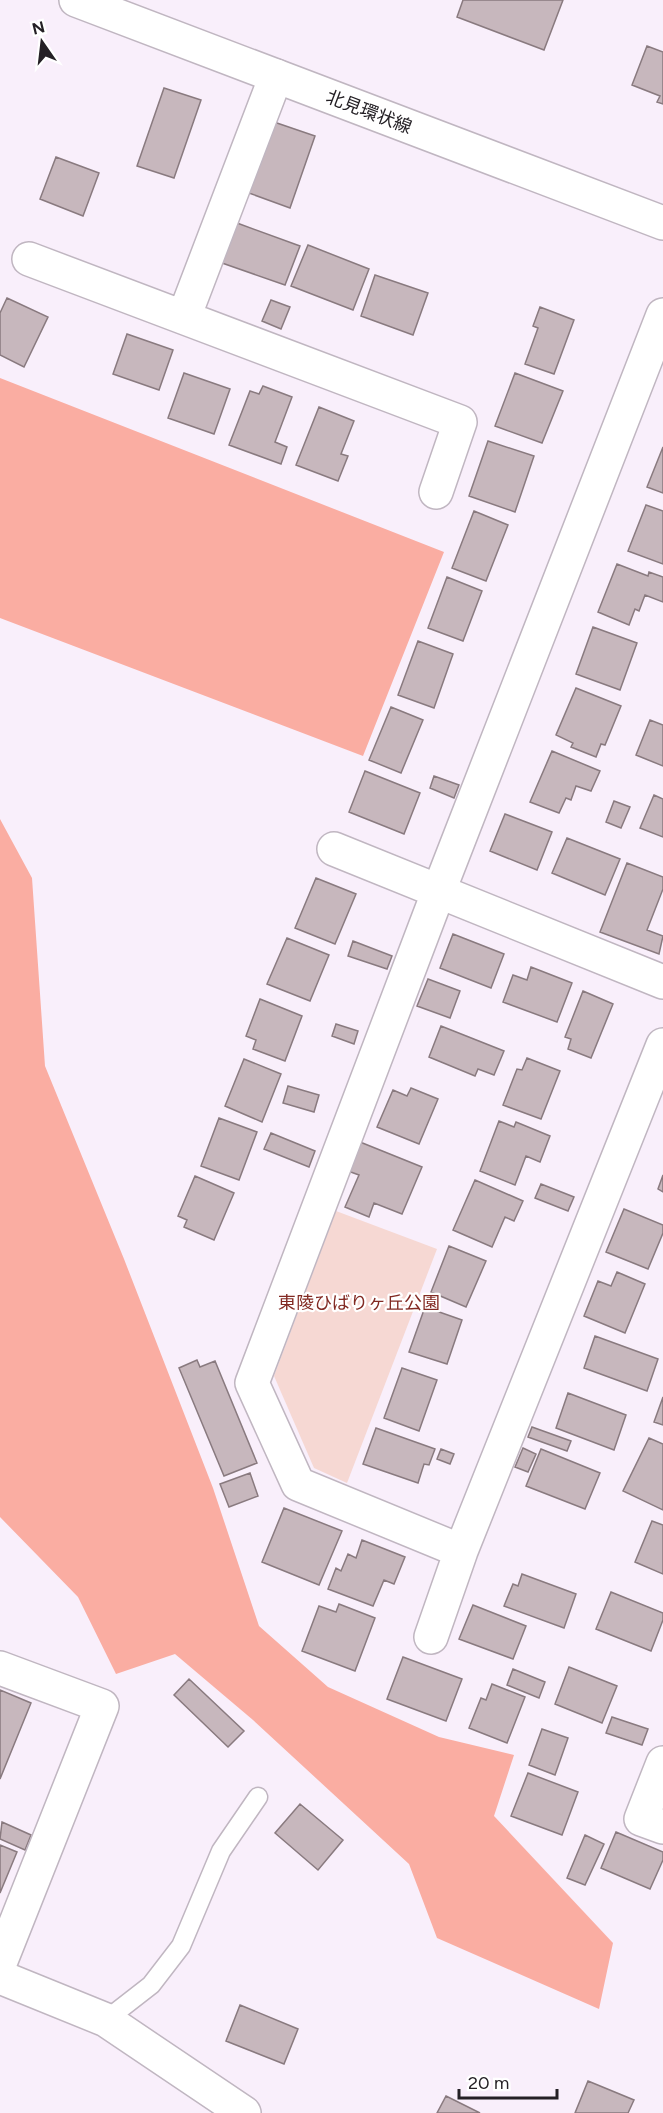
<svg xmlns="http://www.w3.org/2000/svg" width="663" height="2113" viewBox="0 0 663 2113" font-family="Figtree,'Noto Sans JP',sans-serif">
	<rect width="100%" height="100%" fill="#f9effb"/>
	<!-- green -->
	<path fill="#f6d8d3" d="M336,1211L437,1249L347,1483L314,1468L274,1376Z"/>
	<!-- forest -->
	<path fill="#faada2" d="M0,378L444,552L363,756L0,618Z
		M0,819L32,878L45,1066L124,1259L213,1488L259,1626L328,1687L439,1737L514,1755L494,1816L613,1943L599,2009L437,1938L409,1864L253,1720L175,1654L116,1674L78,1597L0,1517Z"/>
	<!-- building -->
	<path fill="#c7b7bd" stroke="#897a7f" stroke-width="1.5" d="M463,0H563L544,50L457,17Z
		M647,46L663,52V104L657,102L660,96L632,85Z
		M164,88L201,100L174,178L137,166Z
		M274,122L315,136L290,208L249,193Z
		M56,157L99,173L83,216L40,199Z
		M237,223L300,246L285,285L222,263Z
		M308,245L369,269L353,310L291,286Z
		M375,275L428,293L413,335L361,316Z
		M7,298L48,317L24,367L0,355V313Z
		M271,300L290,307L281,329L262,321Z
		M540,307L574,320L554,374L525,364L538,328L533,326Z
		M127,334L173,350L159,390L113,374Z
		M184,373L230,389L214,434L168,418Z
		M515,373L563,391L542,443L495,426Z
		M263,386L292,397L275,442L287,447L281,464L229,445L250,391L259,394Z
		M319,407L354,421L341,454L348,456L338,481L296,465Z
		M488,441L534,456L515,512L469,496Z
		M663,447V493L647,487Z
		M646,505L663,511V564L628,551Z
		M474,511L508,525L486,581L452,568Z
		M617,564L648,576L649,572L663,577V602L645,595L639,611L635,609L629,625L598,612Z
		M447,577L482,591L463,641L428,628Z
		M593,627L637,643L620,690L576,674Z
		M418,641L453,654L434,708L398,695Z
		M576,688L621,706L605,745L601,744L596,757L571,747L573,743L556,735Z
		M391,707L423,720L401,773L369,760Z
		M650,720L663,725V766L636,755Z
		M552,751L600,771L591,791L576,786L571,800L566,798L559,813L530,802Z
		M365,771L420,793L404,834L349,812Z
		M434,776L459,785L454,798L430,788Z
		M654,795L663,799V837L640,828Z
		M614,801L630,807L621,828L606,822Z
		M505,814L552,832L537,870L490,851Z
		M567,838L620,859L605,895L552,873Z
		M627,863L663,877V889L647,930L663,936L659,954L600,932Z
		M316,878L356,894L335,944L295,928Z
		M453,934L504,954L491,988L440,968Z
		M287,938L329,955L310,1001L267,984Z
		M353,941L392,956L387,969L348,956Z
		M531,967L572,983L557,1022L503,1002L513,975L527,980Z
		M428,979L460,991L450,1018L417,1006Z
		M583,991L613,1004L591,1058L568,1049L571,1039L565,1037Z
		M260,999L302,1016L285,1061L253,1049L256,1040L246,1036Z
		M336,1024L358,1031L354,1044L332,1036Z
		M441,1026L504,1051L494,1075L478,1069L475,1076L429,1057Z
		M527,1058L560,1071L541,1119L503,1105L517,1069L522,1070Z
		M244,1059L281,1074L262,1122L225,1106Z
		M288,1086L319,1095L314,1112L283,1103Z
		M411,1088L438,1099L419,1144L377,1127L393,1090L407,1096Z
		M219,1118L257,1132L239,1180L201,1166Z
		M499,1121L514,1127L516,1122L550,1136L540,1162L526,1156L515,1185L480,1171Z
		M271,1133L315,1151L309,1167L264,1149Z
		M360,1142L422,1167L402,1214L374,1203L369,1217L345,1207L359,1175L348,1171Z
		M663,1175V1192L658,1189Z
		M195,1176L234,1193L214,1240L184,1227L187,1220L178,1216Z
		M475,1180L523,1201L514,1221L505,1217L492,1247L453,1230Z
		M541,1184L574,1197L568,1211L535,1198Z
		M624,1209L663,1225V1233L648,1269L606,1252Z
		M449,1246L486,1261L466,1307L431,1292Z
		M617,1272L645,1284L625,1333L584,1316L598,1281L611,1286Z
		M425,1307L462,1320L447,1364L409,1352Z
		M595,1336L658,1359L647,1391L584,1368Z
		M197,1360L200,1367L215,1361L257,1463L224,1476L179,1368Z
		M402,1368L437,1380L419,1431L384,1418Z
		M568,1393L626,1415L614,1450L556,1428Z
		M663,1397V1425L654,1422Z
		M532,1427L571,1441L567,1451L528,1437Z
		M376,1428L435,1449L429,1465L424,1464L418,1483L363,1464Z
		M649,1438L663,1444V1510L623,1491Z
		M523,1448L536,1454L528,1472L515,1467Z
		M441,1449L454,1454L450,1464L437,1459Z
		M541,1449L600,1473L585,1509L526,1486Z
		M250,1473L258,1496L229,1507L220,1484Z
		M284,1508L342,1531L319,1585L262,1562Z
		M652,1521L663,1525V1574L635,1562Z
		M362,1540L405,1557L394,1584L384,1580L373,1606L328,1589L336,1568L341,1571L348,1554L356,1558Z
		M522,1574L576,1594L564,1628L504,1606L513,1584L518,1586Z
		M611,1592L663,1613V1620L651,1651L596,1629Z
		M339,1604L375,1618L355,1671L302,1651L319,1606L336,1612Z
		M473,1605L526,1626L513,1659L459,1639Z
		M403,1657L462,1679L446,1721L387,1699Z
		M569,1667L617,1686L602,1723L555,1704Z
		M513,1669L545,1682L539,1698L507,1685Z
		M189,1679L244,1731L228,1747L174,1695Z
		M492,1684L525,1697L507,1743L469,1728L481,1698L486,1700Z
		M0,1690L31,1703L0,1779Z
		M612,1717L648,1729L642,1745L606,1733Z
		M542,1729L568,1738L555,1775L529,1765Z
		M528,1773L578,1792L562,1835L511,1816Z
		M300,1804L343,1840L318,1870L275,1833Z
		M2,1822L31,1835L25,1850L0,1839Z
		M616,1832L663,1852V1860L650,1889L601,1868Z
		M585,1835L604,1844L585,1885L567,1878Z
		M0,1845L17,1852L0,1893Z
		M240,2005L298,2029L284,2064L226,2041Z
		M588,2081L634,2100L628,2113H575Z
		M446,2096L480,2113H437Z"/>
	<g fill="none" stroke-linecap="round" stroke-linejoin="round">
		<defs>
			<path id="service" d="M106,2020L151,1985L181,1946L221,1851L258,1797"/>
			<path id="minor" d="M29,259L460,422L436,492
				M184,317L276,76
				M334,849L663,982
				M461,1551L298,1484L252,1383L438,893L663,315
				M431,1637L461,1551L663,1045
				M0,1668L102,1706L0,1963
				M663,1763L641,1819L663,1827
				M0,1977L106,2020L244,2113"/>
			<path id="secondary" d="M76,0L663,223"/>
		</defs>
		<!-- service casing -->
		<use href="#service" stroke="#c0b6c1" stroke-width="21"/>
		<!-- minor casing -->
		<use href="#minor" stroke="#c0b6c1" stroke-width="36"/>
		<!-- secondary casing -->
		<use href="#secondary" stroke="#c0b6c1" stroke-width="36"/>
		<!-- service -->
		<use href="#service" stroke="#fff" stroke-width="18"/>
		<!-- minor -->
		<use href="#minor" stroke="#fff" stroke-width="33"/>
		<!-- secondary -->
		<use href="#secondary" stroke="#fff" stroke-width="33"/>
	</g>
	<g text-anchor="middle" stroke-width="4.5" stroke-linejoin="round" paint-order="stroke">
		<!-- street labels -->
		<g font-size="18" fill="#242025" stroke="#fff">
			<text transform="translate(369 112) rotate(21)" y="6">北見環状線</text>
		</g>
		<!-- park labels -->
		<g font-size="18" fill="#822a23" stroke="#fff">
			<text x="359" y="1309">東陵ひばりヶ丘公園</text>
		</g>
	</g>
	<!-- north arrow -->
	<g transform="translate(42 42) rotate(346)" stroke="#ffffff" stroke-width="4.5" paint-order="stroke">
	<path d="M0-4.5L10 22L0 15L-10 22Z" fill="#242025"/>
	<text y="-9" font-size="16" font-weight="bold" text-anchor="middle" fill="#242025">N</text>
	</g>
	<!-- scale -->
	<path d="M459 2089v9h98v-9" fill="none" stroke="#242025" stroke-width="3"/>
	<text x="468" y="2089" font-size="18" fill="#242025" stroke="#ffffff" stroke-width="4.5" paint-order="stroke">20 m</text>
</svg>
